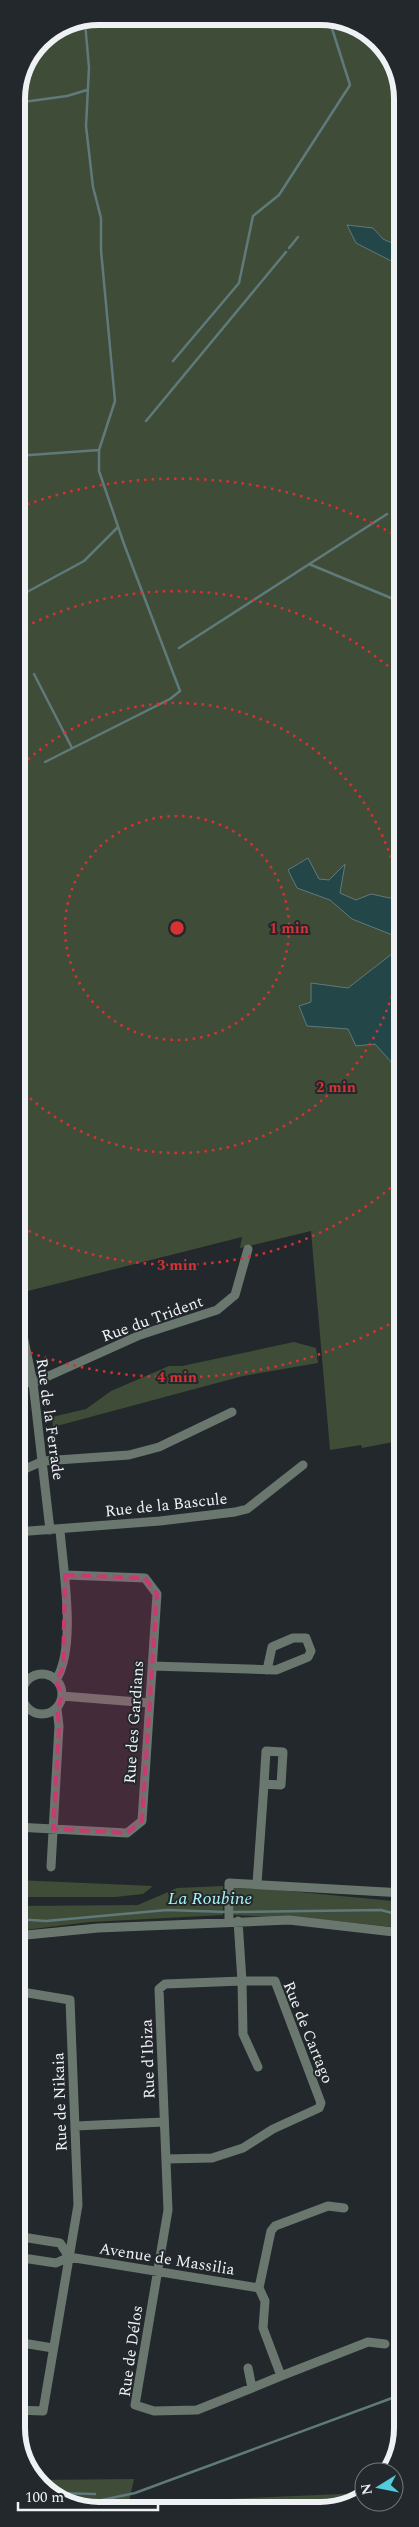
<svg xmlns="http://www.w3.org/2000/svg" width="419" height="2527" viewBox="0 0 419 2527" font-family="Spectral,serif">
	<rect width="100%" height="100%" fill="#23282c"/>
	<!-- green -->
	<path fill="#3f4c38" d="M99,16L341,19L382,45L403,93V248L383,239L373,228L356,243L403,267V1440L362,1448L361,1445L330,1450L311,1231L240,1248L242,1237L16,1294V94L41,40Z
		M294,1342L316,1348L318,1363L243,1376L53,1427L52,1417L86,1409L111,1391L169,1366H182Z
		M16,1880L153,1886L143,1894L115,1897H16Z
		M223,1886V1915L90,1922L16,1931V1906L138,1905L177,1888Z
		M233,1888L268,1889L403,1902V1928L327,1920L234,1915Z
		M134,2479L129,2501H180L364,2493L326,2511L78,2508L36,2480Z"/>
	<!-- water -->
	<path fill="#234648" stroke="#607a7c" d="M347,225L373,228L383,239L403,248V267L356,243Z
		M308,858L319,879L329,880L345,864L340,893L356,900L371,894L390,898L403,892V1075L375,1044L356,1046L348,1029L307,1026L299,1006L311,1002V983L348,988L398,949L400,938L352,919L330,900L297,888L288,870Z"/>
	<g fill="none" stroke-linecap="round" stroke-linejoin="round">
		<!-- stream -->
		<path stroke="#607a7c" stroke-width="2.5" d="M16,103L67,96L87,90
			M289,248L298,237
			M173,361L239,283L253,216L279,195L350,85L329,19
			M146,421L286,252
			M16,456L99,450
			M309,564L403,603
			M16,598L84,561L118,527
			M179,648L387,514
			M34,674L72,748
			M45,762L170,699L180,691L124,544L99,471V450L115,401L101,250V218L93,187L86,126L89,68L85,22
			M232,1912L381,1910L403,1916
			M16,1919L46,1921L167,1910L227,1912
			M53,2493L95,2494
			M102,2500L135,2493L403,2394"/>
		<!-- street -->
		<path stroke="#6a776f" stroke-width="9" d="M18,1312L33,1383L50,1530
			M16,1381L33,1383L140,1335L217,1310L235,1295L248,1249
			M16,1473L43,1461L129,1455L159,1447L232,1412
			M16,1532L160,1521L235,1512L247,1509L303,1465
			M152,1666L276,1670L308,1657L311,1651L306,1638H293L272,1647L267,1670
			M22 1694a20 20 0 1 1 40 0a20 20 0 1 1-40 0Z
			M56,1680C77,1646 63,1570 60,1530
			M62,1696L150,1703
			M16,1827L127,1833L142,1821L157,1594L145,1578L65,1575
			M51,1867L59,1726L57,1709
			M257,1884L264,1784L281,1785L283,1752L266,1751L264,1784
			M229,1921V1883L403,1893
			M238,1921L242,1981L165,1984L159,1989L168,2210L135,2405L154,2411L197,2410L252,2388L248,2368
			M16,1936L98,1928L289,1920L403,1933
			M16,1954L19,1935
			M16,1991L70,2000L78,2205L43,2411L16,2410
			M75,2126L164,2122
			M166,2159L212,2158L243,2148L273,2129L319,2108L321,2103L275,1981H242L243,2034L258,2067
			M16,2236L60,2243L69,2257
			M16,2257L56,2263L69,2257L259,2288
			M259,2288L271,2231L275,2226L328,2206L344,2208
			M16,2342L53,2348
			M281,2376L368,2342L385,2344
			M252,2388L281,2376L263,2328L265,2301L259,2288"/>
	</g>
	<!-- marked area -->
	<path fill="#c93972" fill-opacity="0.2" stroke="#c93972" stroke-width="4" stroke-dasharray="10 6" stroke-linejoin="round" d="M65,1575L145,1578L157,1594L142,1821L127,1833L53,1829L59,1726L57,1709L62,1696L56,1680L63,1668Z"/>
	<!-- distance rings -->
	<g fill="none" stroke="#d73232" stroke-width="2.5" stroke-dasharray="2.5 5">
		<circle cx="177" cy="928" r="112"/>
		<path d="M17 770A225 225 0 1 1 17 1086"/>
		<path d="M402 1178A337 337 0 0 1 19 1226M19 630A337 337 0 0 1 402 678"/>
		<path d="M402 1317A449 449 0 0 1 20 1349M20 507A449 449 0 0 1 402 539"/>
	</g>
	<g text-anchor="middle" stroke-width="4" stroke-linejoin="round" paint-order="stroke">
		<!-- street labels -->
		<g font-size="16" fill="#eff2f5" stroke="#23282c">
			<text transform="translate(152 1318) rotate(-20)" y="6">Rue du Trident</text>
			<text transform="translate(51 1419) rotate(82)" y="6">Rue de la Ferrade</text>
			<text transform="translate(166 1504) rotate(-6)" y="6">Rue de la Bascule</text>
			<text transform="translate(133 1722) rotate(-86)" y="6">Rue des Gardians</text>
			<text transform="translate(309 2032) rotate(68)" y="6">Rue de Cartago</text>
			<text transform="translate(147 2059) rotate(-92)" y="6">Rue d'Ibiza</text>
			<text transform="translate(59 2102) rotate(-92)" y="6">Rue de Nikaia</text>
			<text transform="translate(167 2258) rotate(9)" y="6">Avenue de Massilia</text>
			<text transform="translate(130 2351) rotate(-82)" y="6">Rue de Délos</text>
		</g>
		<!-- water labels -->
		<g font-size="18" font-style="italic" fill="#acf3f6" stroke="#23282c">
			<text x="210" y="1904">La Roubine</text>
		</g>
	</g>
	<!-- crop -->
	<path d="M0 0H419V2527H0ZM99 25H320A74 74 0 0 1 394 99V2428A74 74 0 0 1 320 2502H99A74 74 0 0 1 25 2428V99A74 74 0 0 1 99 25Z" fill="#23282c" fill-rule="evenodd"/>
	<path fill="none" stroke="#eff2f5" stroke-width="6" d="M99 25H320A74 74 0 0 1 394 99V2428A74 74 0 0 1 320 2502H99A74 74 0 0 1 25 2428V99A74 74 0 0 1 99 25Z"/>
	<circle cx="177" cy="928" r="8" fill="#d73232" stroke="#23282c" stroke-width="2.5"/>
	<g font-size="15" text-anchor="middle" font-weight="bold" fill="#d73232" stroke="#23282c" stroke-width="4" stroke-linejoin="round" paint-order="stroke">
		<text x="289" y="933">1 min</text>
		<text x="336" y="1092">2 min</text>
		<text x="177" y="1270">3 min</text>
		<text x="177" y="1382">4 min</text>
	</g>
	<!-- north arrow -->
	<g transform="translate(379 2487) rotate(260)"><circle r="24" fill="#23282c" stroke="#75797c"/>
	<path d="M0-4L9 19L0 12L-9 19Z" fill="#53cbda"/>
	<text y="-8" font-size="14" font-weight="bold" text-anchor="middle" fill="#eff2f5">N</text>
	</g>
	<!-- scale -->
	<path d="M18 2502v8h140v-8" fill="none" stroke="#eff2f5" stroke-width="2.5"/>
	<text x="25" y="2502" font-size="15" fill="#eff2f5" stroke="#23282c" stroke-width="4" paint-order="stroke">100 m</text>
</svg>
